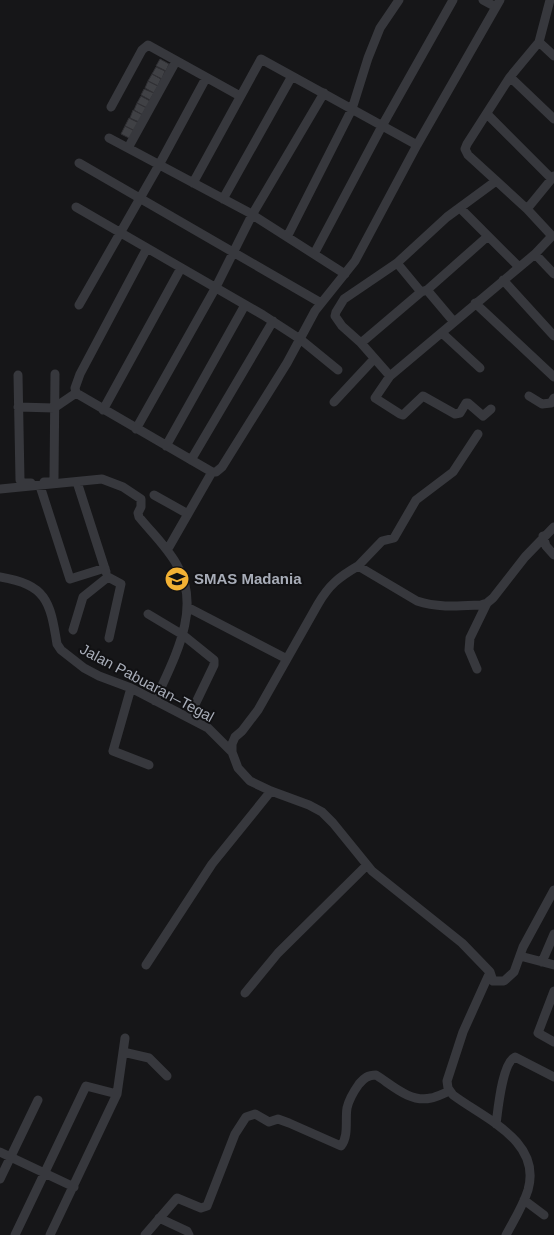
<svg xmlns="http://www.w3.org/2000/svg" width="554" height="1235" viewBox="0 0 554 1235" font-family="Arial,sans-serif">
	<rect width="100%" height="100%" fill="#161618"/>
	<!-- building -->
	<path fill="#404145" stroke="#303034" d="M160,59L169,64L166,71L156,66Z
		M156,67L165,71L162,79L152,74Z
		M152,74L161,79L158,86L148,81Z
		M148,81L158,86L154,93L145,88Z
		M144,89L154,93L150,100L141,95Z
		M141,96L150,101L147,108L137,103Z
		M137,103L147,108L143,115L134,110Z
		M133,110L143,115L139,122L130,118Z
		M129,118L139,123L135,131L125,126Z
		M125,126L135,131L131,139L121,134Z"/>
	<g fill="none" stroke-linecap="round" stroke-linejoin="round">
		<!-- minor -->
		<path stroke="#37383d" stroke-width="9" d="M483,0L496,7
			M539,42L554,56
			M510,77L554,119
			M111,107L142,50L148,45L240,96
			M487,114L552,179
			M109,138L248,212L345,274
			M128,148L176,61
			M79,163L321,303
			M496,181L447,217L397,263L344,299L336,312L335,316L342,326L361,343L390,376L535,254L552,236L527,209L468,155L465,149L467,144L510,77L539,42L550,0
			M193,183L261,59L417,145
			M223,199L292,76
			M76,207L263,315L300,339L338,370
			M460,208L519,267
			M527,209L554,176
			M287,237L352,109L368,58L380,28L399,0
			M147,248L80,374L75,388L76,393L212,472H216L222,467L287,363L315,311L355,261L417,145L500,0
			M314,254L382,126L453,0
			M535,254L554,274
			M397,263L421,292L427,290L488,236
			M503,280L554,336
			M427,290L454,322
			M475,303L554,377
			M79,305L159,165L206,78
			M442,333L480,368
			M361,343L421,292
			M18,375L20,480L23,483H31
			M390,376L375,398L400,414L403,415L423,396L455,414L460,413L466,403H468L483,416L491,409
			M529,396L542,404L551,403L554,398
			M334,402L374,359
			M18,407L54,408L76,393
			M103,410L181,268
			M136,429L216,287L252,215L324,93
			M166,446L245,305
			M191,460L273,321
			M44,482H52L54,478L55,374
			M77,482L106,572
			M40,486L70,579L105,568
			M0,489L102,479L123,487L141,499V507L138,513L139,517C152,533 167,547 177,565C203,609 173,660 155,701
			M154,495L188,514
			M543,536L546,546L554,555
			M169,547L212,472
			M358,566L382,541L394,538L416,500L453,472L478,434
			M0,577C46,585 50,600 57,644L61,650L84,668L99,676L131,688L208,728L232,752L238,768L250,781L271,791L309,805L322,812L333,823L372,871L462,943L490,972L463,1032L447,1081L448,1088L453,1095C485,1119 542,1141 528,1190C523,1206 514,1220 506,1235
			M187,607L287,659
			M148,614L183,635L214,660V665L189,717
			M73,630L83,597L108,577L121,584L109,638
			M477,669L469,650L470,638L487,603
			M131,688L113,751L149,765
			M232,752V744L235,737L242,731L258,710L318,604C329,585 339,577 358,566L417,601C438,608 459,606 481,605L487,603L493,598L525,557L554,527
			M520,956L554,965
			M542,962L554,934
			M146,965L212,864L271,791
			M490,972L493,981H504L514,972L523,947L554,890
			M554,991L538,1033L554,1042
			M245,993L278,953L367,865
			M123,1052L149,1058L167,1076
			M496,1124C498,1110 502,1063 515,1057L554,1077
			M0,1152L74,1187
			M0,1179L38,1100
			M524,1200L544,1215
			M159,1218L187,1231L189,1235
			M15,1235L86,1086L117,1094
			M50,1235L117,1094L125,1038
			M145,1235L177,1198L201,1208L207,1206L235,1134L246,1117L255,1114L269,1122L278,1119L289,1123L341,1146C349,1136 345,1120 347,1108C349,1099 354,1091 359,1084C364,1078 368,1075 376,1075C392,1085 410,1103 431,1098C437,1097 444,1093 450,1091"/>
	</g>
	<!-- icons -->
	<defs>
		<symbol id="school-disc" viewBox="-11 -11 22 22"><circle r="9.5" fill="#f2b134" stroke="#111113"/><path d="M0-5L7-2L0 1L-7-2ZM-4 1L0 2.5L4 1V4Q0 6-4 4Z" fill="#111"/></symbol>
	</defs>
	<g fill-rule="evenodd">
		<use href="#school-disc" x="163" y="565" width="28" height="28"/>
	</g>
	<g text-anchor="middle" stroke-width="4" stroke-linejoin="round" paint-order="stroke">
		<!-- poi labels -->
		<g font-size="15" font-weight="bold" fill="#a8adb8" stroke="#111113" text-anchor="start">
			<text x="194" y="584">SMAS Madania</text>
		</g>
		<!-- street labels -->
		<g font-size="15" fill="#a8adb8" stroke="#111113">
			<text transform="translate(147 683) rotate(28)" y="5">Jalan Pabuaran–Tegal</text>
		</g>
	</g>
</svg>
